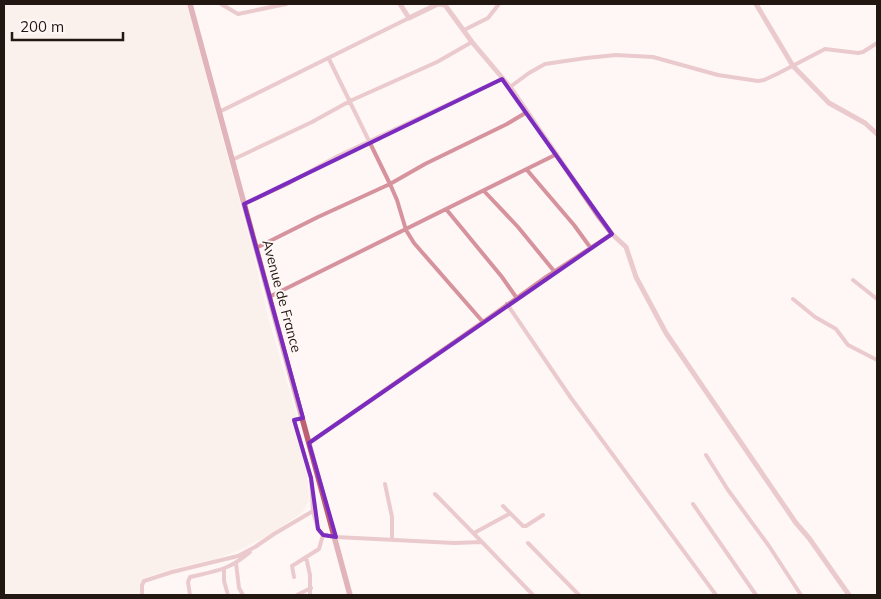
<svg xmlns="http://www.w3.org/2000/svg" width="881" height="599" viewBox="0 0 881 599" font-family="Mulish,sans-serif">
	<rect width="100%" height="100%" fill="#fef7f5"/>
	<!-- built -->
	<path fill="#f9e8e1" d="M4,4H187L254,256L268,317L297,416L292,419L307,469L309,501L302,513L269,535L244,548L219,558L168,570L144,578L140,583L141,595H4Z"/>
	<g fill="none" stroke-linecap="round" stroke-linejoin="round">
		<!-- minor -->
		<path stroke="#d6939d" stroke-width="4" d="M221,4L238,14L286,4
			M464,30L488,18L499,4
			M329,59L390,184L397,200L406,230L414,243L483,322
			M510,87L529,73L545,64L586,58L616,55L653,57L718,75L758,81L764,80L777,74L825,49L858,53L863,52L877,43
			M219,112L409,18
			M232,160L312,122L350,101L437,62L472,42
			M527,170L574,225L590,247
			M484,191L518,227L554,271
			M244,204L287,184L338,156L502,79
			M446,209L502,277L516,297
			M256,248L318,217L390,184L425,164L507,124L527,112
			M853,280L877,299
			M269,297L557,154
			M793,299L815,317L836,329L848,345L877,360
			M507,304L571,398L716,595
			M309,443L483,322L546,277L612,234
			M706,455L728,490L769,546L801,595
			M385,484L392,517V540
			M435,494L482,542
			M693,504L756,595
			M503,506L523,526H526L543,515
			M313,511L318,529L323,535L336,537L454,543L482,542L533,595
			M474,533L509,514
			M528,543L579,595
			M306,557L310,575V595
			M236,563L239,588L243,595
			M224,570V581L228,595
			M294,577L292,566L319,549L323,535
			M142,595V585L144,581L172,572L238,556L255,547L274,534L313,511L311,478L294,420L302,418
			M190,595L188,582L190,577C216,571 229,570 250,552
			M297,595L311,588"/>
		<!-- tertiary -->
		<path stroke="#d6939d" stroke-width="5" d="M400,4L409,18L438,4L445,5L472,42L510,87L599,217L612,234L626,247L636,277L666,333L796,523L809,538L849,595
			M756,4L793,66L829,103L865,123L877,134"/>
		<!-- secondary -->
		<path stroke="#bf5f72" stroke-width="5.5" d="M190,4L350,595"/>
	</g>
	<!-- marked area -->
	<path d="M0 0H881V599H0ZM502,79L612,234L309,443L336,537L323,535L318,529L311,478L294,420L303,418L244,204Z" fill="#fef7f5" fill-opacity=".55" fill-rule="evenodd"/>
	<path fill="none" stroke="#7b2cbf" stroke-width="4" stroke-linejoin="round" d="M502,79L612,234L309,443L336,537L323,535L318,529L311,478L294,420L303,418L244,204Z"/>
	<g text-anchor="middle" stroke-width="4" stroke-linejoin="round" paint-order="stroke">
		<!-- street labels -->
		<g font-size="14" fill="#231712" stroke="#fef7f5">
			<text transform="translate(282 296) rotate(75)" y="5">Avenue de France</text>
		</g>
	</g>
	<!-- border -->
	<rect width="881" height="599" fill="none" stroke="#231712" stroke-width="10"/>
	<!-- scale -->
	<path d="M12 32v8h111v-8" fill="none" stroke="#231712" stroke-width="2.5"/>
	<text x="20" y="32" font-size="15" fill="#231712" stroke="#fef7f5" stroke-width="4" paint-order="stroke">200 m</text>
</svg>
